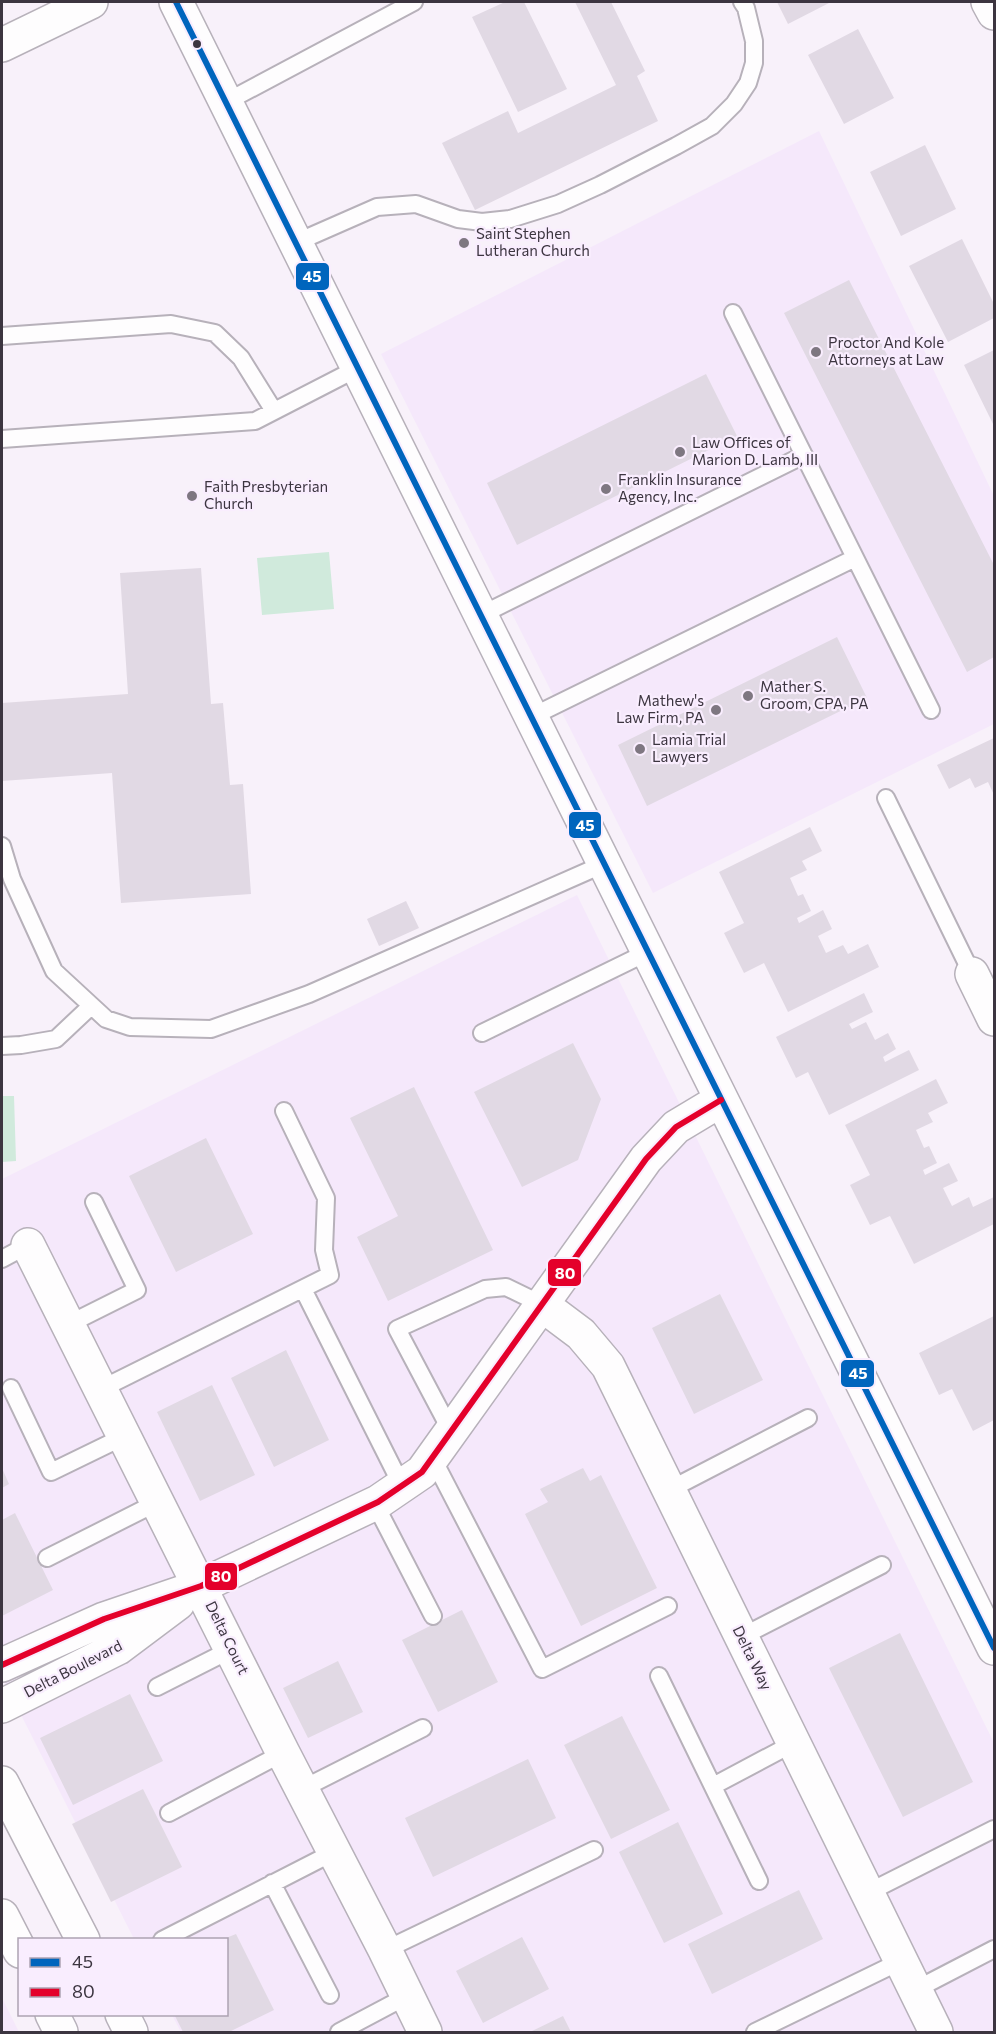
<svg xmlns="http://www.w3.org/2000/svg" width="996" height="2034" viewBox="0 0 996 2034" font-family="Commissioner,sans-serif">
	<rect width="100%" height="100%" fill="#f8f1fa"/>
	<!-- built -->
	<path fill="#f5e8fb" d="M819,131L994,496V724L653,893L381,354Z
		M577,895L994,1743V2032H181L172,2015L226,2014V1940L134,1939L2,1677V1179Z
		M2,1998L19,2032H2Z"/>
	<!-- green -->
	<path fill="#d0eadc" d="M329,552L334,609L262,615L257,558Z
		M2,1096H14L16,1161L2,1162Z"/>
	<!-- building -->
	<path fill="#e1d9e4" d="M505,2H524L567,89L518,112L472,17Z
		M575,2H611L645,71L637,76L658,121L475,210L442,143L508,111L518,133L616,85Z
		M777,2H831L788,24Z
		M858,29L894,98L844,124L808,55Z
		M925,145L956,209L901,236L870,172Z
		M962,239L994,304V318L948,342L909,266Z
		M849,280L994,565V657L967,672L784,313Z
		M994,350V426L964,365Z
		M706,374L737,436L517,545L487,483Z
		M201,568L211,704L223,703L230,785L243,784L251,894L121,903L112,773L2,781V703L128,694L120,573Z
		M837,637L867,698L647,806L618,745Z
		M994,738V795L988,782L975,788L970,778L949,789L937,765Z
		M810,827L822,851L802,861L807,870L790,878L798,896L803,894L811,911L797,918L799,923L823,910L832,929L818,936L826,953L843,945L848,954L868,944L879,967L788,1012L764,963L744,973L724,933L744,923L719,872Z
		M406,901L419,928L379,946L367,919Z
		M864,993L873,1012L849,1024L852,1029L866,1022L875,1040L888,1033L896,1049L883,1057L885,1062L909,1050L919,1070L829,1115L808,1072L796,1078L776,1037Z
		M573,1043L601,1099L578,1160L522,1187L474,1092Z
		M936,1079L948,1103L928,1113L933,1122L916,1130L924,1148L929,1146L937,1163L923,1170L925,1175L949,1163L958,1181L943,1188L952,1206L969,1197L973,1207L994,1197V1224L914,1264L890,1216L870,1225L850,1185L870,1175L845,1125Z
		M414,1087L493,1250L388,1301L357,1237L398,1216L350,1118Z
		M206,1138L253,1234L176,1272L129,1176Z
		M720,1294L763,1380L694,1414L652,1328Z
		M994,1316V1420L973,1431L952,1389L939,1395L919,1353Z
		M286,1350L329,1440L274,1467L231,1378Z
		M212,1385L255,1475L200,1501L157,1412Z
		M2,1468L9,1484L2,1488Z
		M583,1468L590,1481L601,1475L657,1588L581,1626L525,1514L548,1502L540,1489Z
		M15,1513L53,1590L2,1616V1520Z
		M462,1610L498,1682L438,1712L402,1640Z
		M900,1633L973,1782L903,1817L829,1668Z
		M338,1661L363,1712L308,1738L283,1688Z
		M130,1694L163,1761L73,1805L40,1738Z
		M622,1716L670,1810L611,1839L564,1745Z
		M528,1759L556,1818L433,1877L405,1818Z
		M143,1789L182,1867L111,1902L72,1824Z
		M678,1822L723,1914L664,1943L619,1852Z
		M799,1890L823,1939L712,1994L688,1944Z
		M236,1934L274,2010L229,2032H183L174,2014H226V1938Z
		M522,1937L549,1989L483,2023L456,1971Z
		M563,2016L571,2032H530Z"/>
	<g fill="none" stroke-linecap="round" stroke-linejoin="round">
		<defs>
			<path id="service" d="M226,102L414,2
				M295,243L377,207L416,204L458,219L482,222L510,219L558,204L600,185L676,146L712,126L734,104L748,83L754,63V41L746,8L742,2
				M733,313L931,710
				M2,336L171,324L215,333L241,358L274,411
				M2,439L255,421L358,368
				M481,615L804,455
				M531,717L855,558
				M886,798L972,974
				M2,846L12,879L54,971L106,1019L130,1027L211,1029L309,994L604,864
				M482,1033L648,952
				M2,1046L21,1045L56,1039L91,1006
				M2,1259L28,1245
				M303,1289L402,1486
				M69,1324L137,1290L94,1202
				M11,1388L51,1472L125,1436
				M101,1389L330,1275L324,1250L326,1198L284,1111
				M451,1431L397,1329L485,1289L506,1287L541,1304
				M432,1457L542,1669L668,1606
				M669,1490L808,1418
				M375,1504L433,1616
				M47,1558L158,1502
				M741,1637L882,1565
				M659,1676L759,1881
				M157,1687L232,1649
				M713,1786L794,1743
				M302,1789L423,1728
				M169,1813L283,1753
				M272,1883L330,1995
				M867,1893L994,1829
				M162,1940L334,1852
				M385,1950L594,1850
				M915,1990L994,1949
				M339,2032L407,1996
				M755,2032L901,1961"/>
			<path id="minor" d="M176,2L994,1648
				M988,2L994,13
				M972,974L994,1019
				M28,1245L283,1753L385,1950L425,2032
				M541,1304L581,1334L608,1366L936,2032
				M2,1665L104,1619L201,1586L378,1502L422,1472L646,1159L676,1127L721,1100
				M2,1706L118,1648L178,1603"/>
			<path id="secondary" d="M2,45L91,2
				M2,1783L83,1940
				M2,1916L20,1951
				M52,2014L61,2032
				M122,2014L131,2032"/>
		</defs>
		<!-- service casing -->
		<use href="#service" stroke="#b7b1ba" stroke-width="20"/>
		<!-- minor casing -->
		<use href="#minor" stroke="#b7b1ba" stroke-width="36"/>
		<!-- secondary casing -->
		<use href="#secondary" stroke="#b7b1ba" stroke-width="36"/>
		<!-- service -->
		<use href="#service" stroke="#fefdfe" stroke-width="16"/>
		<!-- minor -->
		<use href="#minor" stroke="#fefdfe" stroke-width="33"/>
		<!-- secondary -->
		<use href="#secondary" stroke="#fefdfe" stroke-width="33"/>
		<defs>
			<path id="bus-1" d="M176,2L994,1648"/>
			<path id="bus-2" d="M2,1665L104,1619L201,1586L378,1502L422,1472L646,1159L676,1127L721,1100"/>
		</defs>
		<!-- bus-1 casing -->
		<use href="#bus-1" stroke="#f9edfe" stroke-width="10"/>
		<!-- bus-2 casing -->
		<use href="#bus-2" stroke="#f9edfe" stroke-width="10"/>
		<!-- bus-1 -->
		<use href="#bus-1" stroke="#0065bd" stroke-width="6"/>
		<!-- bus-2 -->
		<use href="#bus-2" stroke="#e4002b" stroke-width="6"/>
	</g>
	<!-- markers -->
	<circle fill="#3c3540" stroke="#f9edfe" stroke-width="2" cx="197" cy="44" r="5"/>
	<g fill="#7e7781" stroke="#f9edfe" stroke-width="2">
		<circle cx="464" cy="243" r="6"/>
		<circle cx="816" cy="352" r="6"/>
		<circle cx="680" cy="452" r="6"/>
		<circle cx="606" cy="489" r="6"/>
		<circle cx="192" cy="496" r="6"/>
		<circle cx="748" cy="696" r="6"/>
		<circle cx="716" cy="710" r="6"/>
		<circle cx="640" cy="749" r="6"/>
	</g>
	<g text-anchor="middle" stroke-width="4.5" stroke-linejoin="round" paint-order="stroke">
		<!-- poi labels -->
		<g font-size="15" fill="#3c3540" stroke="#f9edfe" text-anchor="start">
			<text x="476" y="239">Saint Stephen<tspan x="476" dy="17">Lutheran Church</tspan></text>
			<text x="828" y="348">Proctor And Kole<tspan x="828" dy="17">Attorneys at Law</tspan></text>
			<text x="692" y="448">Law Offices of<tspan x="692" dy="17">Marion D. Lamb, III</tspan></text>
			<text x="618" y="485">Franklin Insurance<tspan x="618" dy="17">Agency, Inc.</tspan></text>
			<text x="204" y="492">Faith Presbyterian<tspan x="204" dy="17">Church</tspan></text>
			<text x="760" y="692">Mather S.<tspan x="760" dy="17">Groom, CPA, PA</tspan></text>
			<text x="704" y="706" text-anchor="end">Mathew's<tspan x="704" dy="17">Law Firm, PA</tspan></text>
			<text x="652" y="745">Lamia Trial<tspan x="652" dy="17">Lawyers</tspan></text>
		</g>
		<!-- street labels -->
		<g font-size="15" fill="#3c3540" stroke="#f9edfe">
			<text transform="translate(227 1638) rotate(64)" y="5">Delta Court</text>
			<text transform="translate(752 1658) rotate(64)" y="5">Delta Way</text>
			<text transform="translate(73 1669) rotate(-27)" y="5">Delta Boulevard</text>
		</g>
	</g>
	<g stroke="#f9edfe" stroke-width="2">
		<rect x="295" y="262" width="35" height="29" rx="6" fill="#0065bd"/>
		<rect x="568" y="811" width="34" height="28" rx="6" fill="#0065bd"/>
		<rect x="547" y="1258" width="35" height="29" rx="6" fill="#e4002b"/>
		<rect x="840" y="1359" width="35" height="29" rx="6" fill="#0065bd"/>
		<rect x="204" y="1562" width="34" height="29" rx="6" fill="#e4002b"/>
	</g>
	<g font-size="16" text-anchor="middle" font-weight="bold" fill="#fff">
		<text x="312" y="282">45</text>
		<text x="585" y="831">45</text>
		<text x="565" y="1279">80</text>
		<text x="858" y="1379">45</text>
		<text x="221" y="1582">80</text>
	</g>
	<!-- border -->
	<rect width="996" height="2034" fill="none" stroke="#3c3540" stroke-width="6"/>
	<!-- legend -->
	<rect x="18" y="1938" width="210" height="78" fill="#f9edfe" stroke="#ada3b2" stroke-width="1.5"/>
	<rect x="30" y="1958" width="30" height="9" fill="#0065bd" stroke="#ada3b2" stroke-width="1.5"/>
	<text x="72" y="1968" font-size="18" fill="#3c3540">45</text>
	<rect x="30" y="1988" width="30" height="9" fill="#e4002b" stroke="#ada3b2" stroke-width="1.5"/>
	<text x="72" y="1998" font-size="18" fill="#3c3540">80</text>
</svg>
